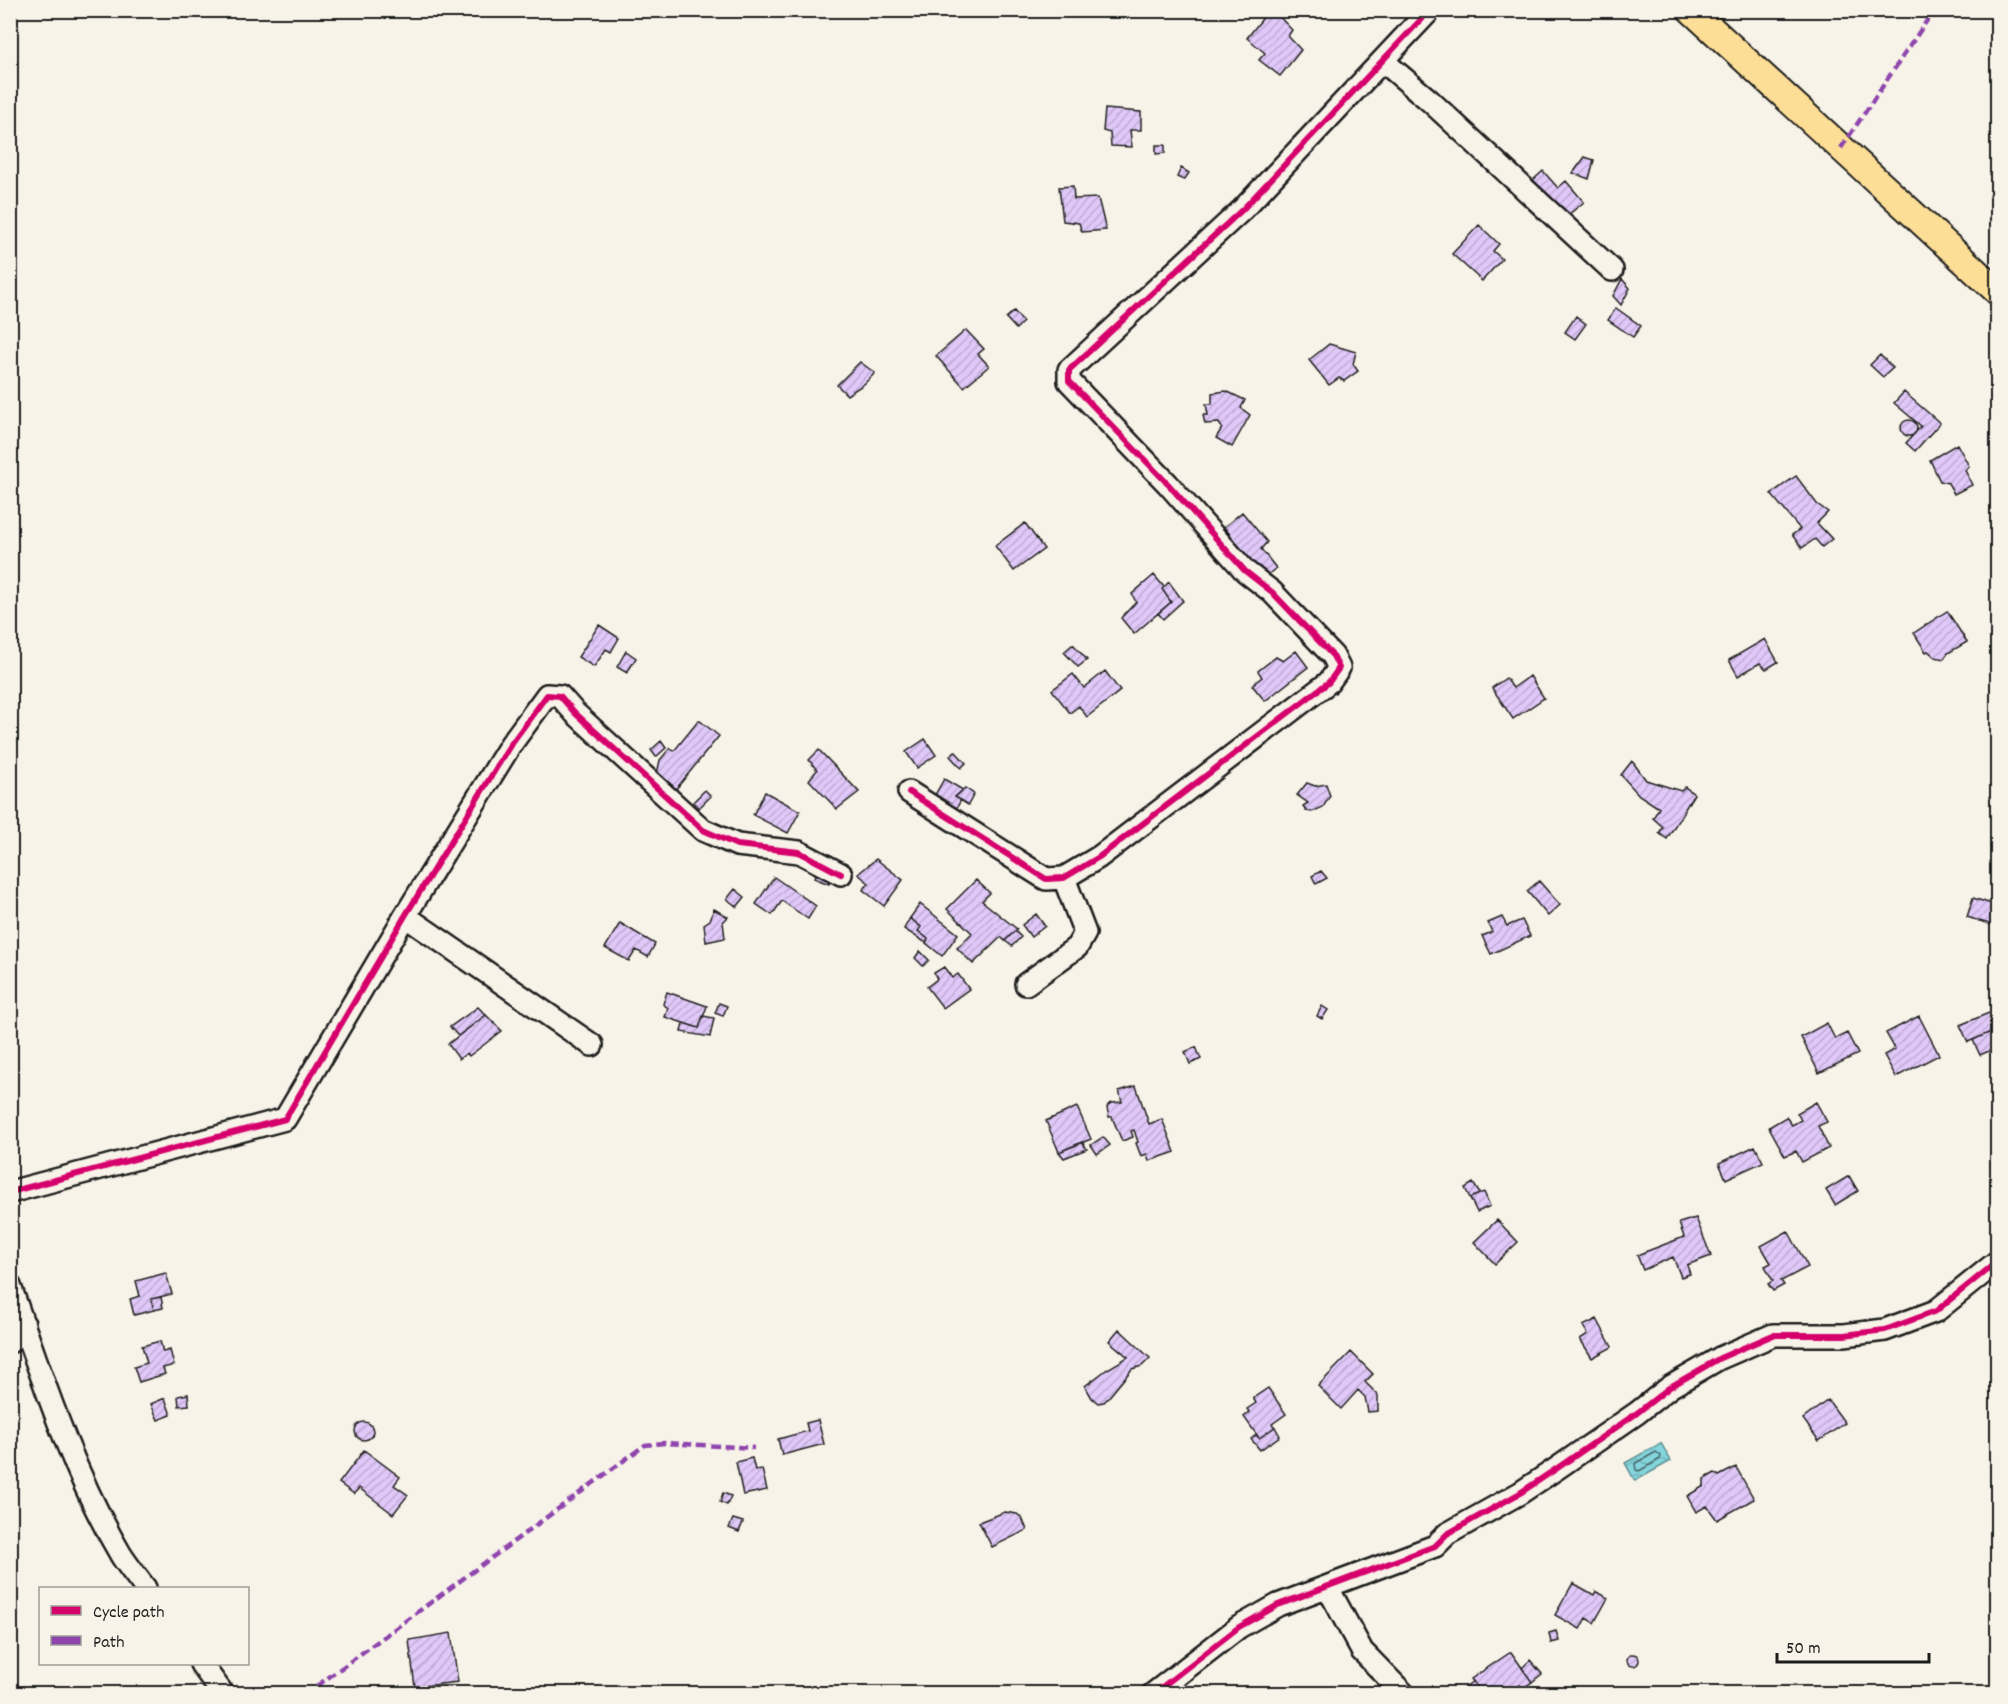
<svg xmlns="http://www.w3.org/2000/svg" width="2008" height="1704" viewBox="0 0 2008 1704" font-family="Dekko,sans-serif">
	<defs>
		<pattern id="water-waves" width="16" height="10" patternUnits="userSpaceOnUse" patternTransform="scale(1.5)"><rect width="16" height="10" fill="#84d5dc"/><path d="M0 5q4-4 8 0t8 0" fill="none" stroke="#71b6bc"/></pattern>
		<pattern id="building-hatch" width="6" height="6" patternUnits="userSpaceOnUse" patternTransform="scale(1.5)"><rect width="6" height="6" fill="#e0c8f8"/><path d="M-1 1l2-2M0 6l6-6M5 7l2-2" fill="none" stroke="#c0abd4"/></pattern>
	</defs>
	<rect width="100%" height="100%" fill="#f7f3e8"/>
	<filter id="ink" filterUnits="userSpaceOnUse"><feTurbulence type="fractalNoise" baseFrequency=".0167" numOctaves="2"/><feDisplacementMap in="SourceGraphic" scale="12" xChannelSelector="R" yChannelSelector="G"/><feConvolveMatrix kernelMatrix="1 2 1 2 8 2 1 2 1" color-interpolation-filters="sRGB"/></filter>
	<g filter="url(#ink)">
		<!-- water -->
		<path fill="url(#water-waves)" stroke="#5a8b8f" stroke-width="1.5" d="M1661,1443L1671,1461L1635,1481L1625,1463Z"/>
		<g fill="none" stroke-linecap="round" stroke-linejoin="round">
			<!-- shore -->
			<path stroke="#466669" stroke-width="1.5" d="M1656,1452L1661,1456L1660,1459L1639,1471L1636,1470L1635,1464Z"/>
		</g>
		<!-- building -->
		<path fill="url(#building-hatch)" stroke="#1c1c1c" stroke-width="1.5" d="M1269,10H1273L1292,30L1288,36L1301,50L1280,76L1259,60L1265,53L1247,38Z
			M1105,109L1141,112V130H1130L1132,147L1111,146L1110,133L1103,131Z
			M1156,145H1165V153L1156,154Z
			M1585,157L1594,160L1589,179L1573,173Z
			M1181,168L1189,173L1184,180L1177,177Z
			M1543,171L1558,188L1566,181L1584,202L1562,220L1534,188L1537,185L1533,180Z
			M1073,186L1074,199L1098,198L1106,230L1082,232L1079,223L1063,221L1059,187Z
			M1479,225L1499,244L1493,251L1502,259L1482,281L1452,254Z
			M1622,279L1630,288L1621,305L1613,296Z
			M1616,308L1641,326L1633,337L1608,320Z
			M1014,311L1023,322L1016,329L1006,318Z
			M1576,316L1586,324L1575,339L1565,332Z
			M966,330L984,349L978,354L989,366L964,387L936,356Z
			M1329,344L1356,352L1353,364L1358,371L1344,381L1339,378L1329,385L1309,360Z
			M1880,355L1893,368L1883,377L1870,365Z
			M860,362L875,373L864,384L847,395L837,385Z
			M1226,391L1245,400L1241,408L1250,415L1232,447L1216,438L1222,428L1219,423L1205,424L1203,415H1208L1206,404H1212V393Z
			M1904,392L1940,423L1915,451L1906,443L1921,426L1894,403Z
			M1901 428a8 8 0 1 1 16 0a8 8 0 1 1-16 0Z
			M1957,444L1969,466L1965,470L1972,485L1954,494L1948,483L1940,481L1930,460Z
			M1796,476L1817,504L1828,512L1817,523L1832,539L1822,547L1815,539L1802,548L1792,535L1800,529L1771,494Z
			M1242,512L1267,542L1261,549L1276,568L1264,578L1226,542L1232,537L1224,527Z
			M1025,523L1044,549L1014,571L995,546Z
			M1154,575L1164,587L1162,589L1171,602L1134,634L1121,618L1136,602L1132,594Z
			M1169,582L1183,601L1163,619L1158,613L1171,602L1162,589Z
			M1947,611L1967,642L1948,653L1944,659L1935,657L1928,651L1926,652L1914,633Z
			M599,625L619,638L611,652L606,649L594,667L578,657Z
			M1765,639L1778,662L1766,669L1760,663L1738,676L1729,660Z
			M1073,644L1087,660L1078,667L1064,652Z
			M626,651L636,658L627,673L617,667Z
			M1296,651L1308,667L1265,701L1252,685L1262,677L1258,671L1276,657L1283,661Z
			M1105,671L1120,691L1087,717L1079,706L1070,713L1052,690L1073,674L1084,688Z
			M1530,676L1544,698L1513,719L1492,688L1506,678L1513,688Z
			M699,720L719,736L676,789L657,774L660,760L670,748L674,751Z
			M925,739L936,755L917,768L906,752Z
			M661,741L666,748L656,757L651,750Z
			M819,750L859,792L837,809L809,780L817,770L809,760Z
			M955,751L966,763L961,768L950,756Z
			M1632,761L1646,780L1681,791L1685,787L1694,794L1667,839L1659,833L1663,827L1653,818L1659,808L1639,795L1621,775Z
			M944,779L963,790L955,797L961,800L953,814L931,802Z
			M1307,783L1315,786L1326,784L1330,796L1323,807L1312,812L1306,811L1303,806L1308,803L1297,795Z
			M965,788L974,794L968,805L955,797Z
			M705,790L711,796L699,808L693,802Z
			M765,792L800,811L788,833L753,815Z
			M876,859L903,880L884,906L863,890L869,883L858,874Z
			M818,868L833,873L829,884L814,878Z
			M1321,871L1327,878L1316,884L1312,876Z
			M774,877L816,906L808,919L782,901L772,915L756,904Z
			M976,880L990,893L982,901L1017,929L1005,941L1001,937L973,964L957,948L972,933L947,909Z
			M1539,881L1560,905L1548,916L1527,891Z
			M735,889L745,897L737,907L727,899Z
			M1973,898L1998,906L1992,925L1967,917Z
			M920,904L958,934L942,956L926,943L928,939L918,931L921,927L910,918Z
			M714,909L728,917L723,922L725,938L706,942L704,924L710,920Z
			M1036,914L1045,926L1031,937L1022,925Z
			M1502,917L1507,926L1522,920L1530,936L1491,954L1482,936L1492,932L1488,923Z
			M910,918L921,927L918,931L928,939L926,943L904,929Z
			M620,923L655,944L648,957L636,950L629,961L605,948Z
			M1015,931L1021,937L1012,946L1005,941Z
			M920,951L929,960L923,966L915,958Z
			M944,967L952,978L958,974L969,989L943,1008L927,987L937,979L934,973Z
			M667,992L707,1006L699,1028L665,1017L668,1008L663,1004Z
			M719,1003L727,1006L723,1016L715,1013Z
			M1322,1006L1328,1010L1322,1019L1317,1016Z
			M478,1007L486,1015L458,1036L450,1027Z
			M1994,1011L1998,1019V1029L1968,1042L1960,1025Z
			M486,1015L502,1031L469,1056L467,1053L459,1059L448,1044Z
			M703,1016L714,1018L710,1037L681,1032L683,1023L699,1028Z
			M1919,1016L1939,1055L1896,1077L1884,1055L1895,1049L1886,1033Z
			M1827,1023L1835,1039L1847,1033L1858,1054L1819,1073L1801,1037Z
			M1997,1029L1998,1047L1980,1055L1973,1040Z
			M1196,1047L1201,1059L1190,1064L1185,1052Z
			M1136,1086L1149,1124L1162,1119L1175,1152L1149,1161L1147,1154L1141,1156L1136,1143L1138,1142L1134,1130L1131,1131L1133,1137L1122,1141L1112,1117H1109L1107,1108L1108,1105L1112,1103L1122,1102L1119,1091Z
			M1816,1102L1827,1122L1818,1126L1829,1148L1802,1162L1796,1151L1785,1156L1769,1127L1786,1117L1792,1125L1801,1120L1797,1113Z
			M1077,1107L1091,1139L1059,1152L1046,1121Z
			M1103,1137L1110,1145L1097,1154L1091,1145Z
			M1082,1142L1087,1149L1064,1158L1059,1152Z
			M1755,1146L1763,1162L1726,1179L1719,1163Z
			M1849,1176L1858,1191L1835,1205L1826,1190Z
			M1473,1183L1480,1194L1470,1198L1465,1188Z
			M1484,1192L1490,1206L1477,1212L1470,1198Z
			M1696,1218L1711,1256L1687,1265L1690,1274L1681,1277L1673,1257L1643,1270L1637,1255L1684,1237L1679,1223Z
			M1497,1220L1518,1242L1495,1264L1474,1242Z
			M1788,1231L1808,1267L1781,1281L1784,1285L1773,1291L1768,1284L1773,1281L1765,1266L1771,1263L1761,1246Z
			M166,1273L172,1294L151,1299L154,1310L134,1315L130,1299L140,1296L136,1281Z
			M161,1297L163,1308L154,1310L151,1299Z
			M1597,1319L1612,1347L1592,1358L1580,1339L1588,1334L1583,1326Z
			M1119,1329L1150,1358L1142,1366L1132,1369L1108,1398L1104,1402L1098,1403L1092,1398L1085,1386L1106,1370L1128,1357L1109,1341Z
			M160,1341L163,1352L170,1350L174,1365L163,1368L165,1374L139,1382L134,1367L147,1363L142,1346Z
			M1351,1352L1373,1374L1365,1382L1378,1395V1411L1368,1412L1365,1397L1358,1390L1341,1409L1318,1386Z
			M1268,1388L1286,1414L1272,1424L1275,1427L1259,1438L1244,1417L1250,1412L1247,1409L1256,1403L1253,1398Z
			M188,1394L189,1405L179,1406L178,1396Z
			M165,1398L171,1415L158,1420L151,1404Z
			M1828,1400L1845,1423L1819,1441L1803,1419Z
			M818,1420L824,1444L782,1455L778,1439L808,1431L806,1423Z
			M355 1431a9 9 0 1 1 18 0a9 9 0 1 1-18 0Z
			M1275,1427L1280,1436L1260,1450L1251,1439L1256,1435L1259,1438Z
			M364,1450L400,1477L394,1485L408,1495L393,1514L359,1488L354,1494L339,1483Z
			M752,1458L755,1470L762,1469L767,1490L743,1495L736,1462Z
			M1736,1467L1754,1499L1717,1520L1707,1506L1696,1512L1687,1496L1704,1486V1479L1715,1473L1719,1476Z
			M723,1493L731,1496L727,1505L720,1502Z
			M1005,1512L1017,1514L1022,1518L1027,1530L992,1547L979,1522Z
			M733,1519L743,1522L739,1532L729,1528Z
			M1573,1583L1594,1595L1596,1591L1608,1598L1594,1623L1586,1618L1580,1629L1555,1615Z
			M1556,1631L1559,1641L1551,1643L1549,1633Z
			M451,1633L458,1682L415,1687L409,1640Z
			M1511,1652L1532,1682L1523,1688L1520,1685L1508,1694H1481L1471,1679Z
			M1627 1660a6 6 0 1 1 12 0a6 6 0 1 1-12 0Z
			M1530,1660L1542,1674L1532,1682L1522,1668Z
			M1473,1681L1481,1694L1457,1693Z"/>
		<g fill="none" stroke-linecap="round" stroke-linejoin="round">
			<defs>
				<path id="minor" d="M1383,61L1429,100L1612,270
					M909,792L1046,879L1064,878L1099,857L1329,682L1339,668L1333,656L1272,592L1245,571L1168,484L1069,381V370L1243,209L1430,10
					M405,916L592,1045
					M1026,984L1077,947L1085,933L1064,878
					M10,1192L285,1119L405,916L511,744L547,695L560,696L575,713L703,830L737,845L799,852L841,874
					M10,1286C42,1377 72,1472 121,1555C128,1566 137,1577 145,1588
					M10,1342L24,1324
					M1328,1588L1362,1651L1404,1694
					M201,1664L223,1694
					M1153,1694L1239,1627L1278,1605L1435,1546L1447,1534L1520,1493L1556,1469L1637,1413L1670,1387L1720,1358L1773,1335H1844L1885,1330L1936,1311L1998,1261"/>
				<path id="major" d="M1691,10L1998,292"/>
			</defs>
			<!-- minor casing -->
			<use href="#minor" stroke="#1c1c1c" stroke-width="26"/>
			<!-- major casing -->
			<use href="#major" stroke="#1c1c1c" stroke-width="30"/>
			<!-- minor -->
			<use href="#minor" stroke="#f7f3e8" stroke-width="21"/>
			<!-- major -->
			<use href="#major" stroke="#fdde96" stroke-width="26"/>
			<!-- quiet -->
			<path stroke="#8e44ad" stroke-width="4.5" stroke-dasharray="9 4.5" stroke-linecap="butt" d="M1841,148L1934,10
				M306,1694L645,1445L664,1443L754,1448"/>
			<defs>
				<path id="cycleway" d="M909,792L1046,879L1064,878L1099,857L1329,682L1339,668L1333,656L1272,592L1245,571L1168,484L1069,381V370L1243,209L1430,10
					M10,1192L285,1119L405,916L511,744L547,695L560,696L575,713L703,830L737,845L799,852L841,874
					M1153,1694L1239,1627L1278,1605L1435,1546L1447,1534L1520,1493L1556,1469L1637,1413L1670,1387L1720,1358L1773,1335H1844L1885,1330L1936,1311L1998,1261"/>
			</defs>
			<!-- cycleway casing -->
			<use href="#cycleway" stroke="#f7f3e8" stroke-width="10"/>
			<!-- cycleway -->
			<use href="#cycleway" stroke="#d6006c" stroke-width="6"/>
		</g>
	</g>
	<!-- margin -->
	<rect width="2008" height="1704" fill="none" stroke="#f7f3e8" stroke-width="36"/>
	<rect x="18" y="18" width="1972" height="1668" fill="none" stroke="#1c1c1c" stroke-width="2" filter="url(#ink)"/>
	<!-- legend -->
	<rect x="39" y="1587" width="210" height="78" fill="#f7f3e8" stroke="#9f9d96" stroke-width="1.5"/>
	<rect x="51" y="1606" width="30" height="9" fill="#d6006c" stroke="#9f9d96" stroke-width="1.5"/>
	<text x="93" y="1617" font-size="18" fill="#1c1c1c">Cycle path</text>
	<rect x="51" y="1636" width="30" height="9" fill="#8e44ad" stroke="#9f9d96" stroke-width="1.5"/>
	<text x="93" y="1647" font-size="18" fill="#1c1c1c">Path</text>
	<!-- scale -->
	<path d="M1777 1653v9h152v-9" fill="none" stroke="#1c1c1c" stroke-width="3"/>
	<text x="1786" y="1653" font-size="18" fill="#1c1c1c" stroke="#f7f3e8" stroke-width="4.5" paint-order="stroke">50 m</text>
</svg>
